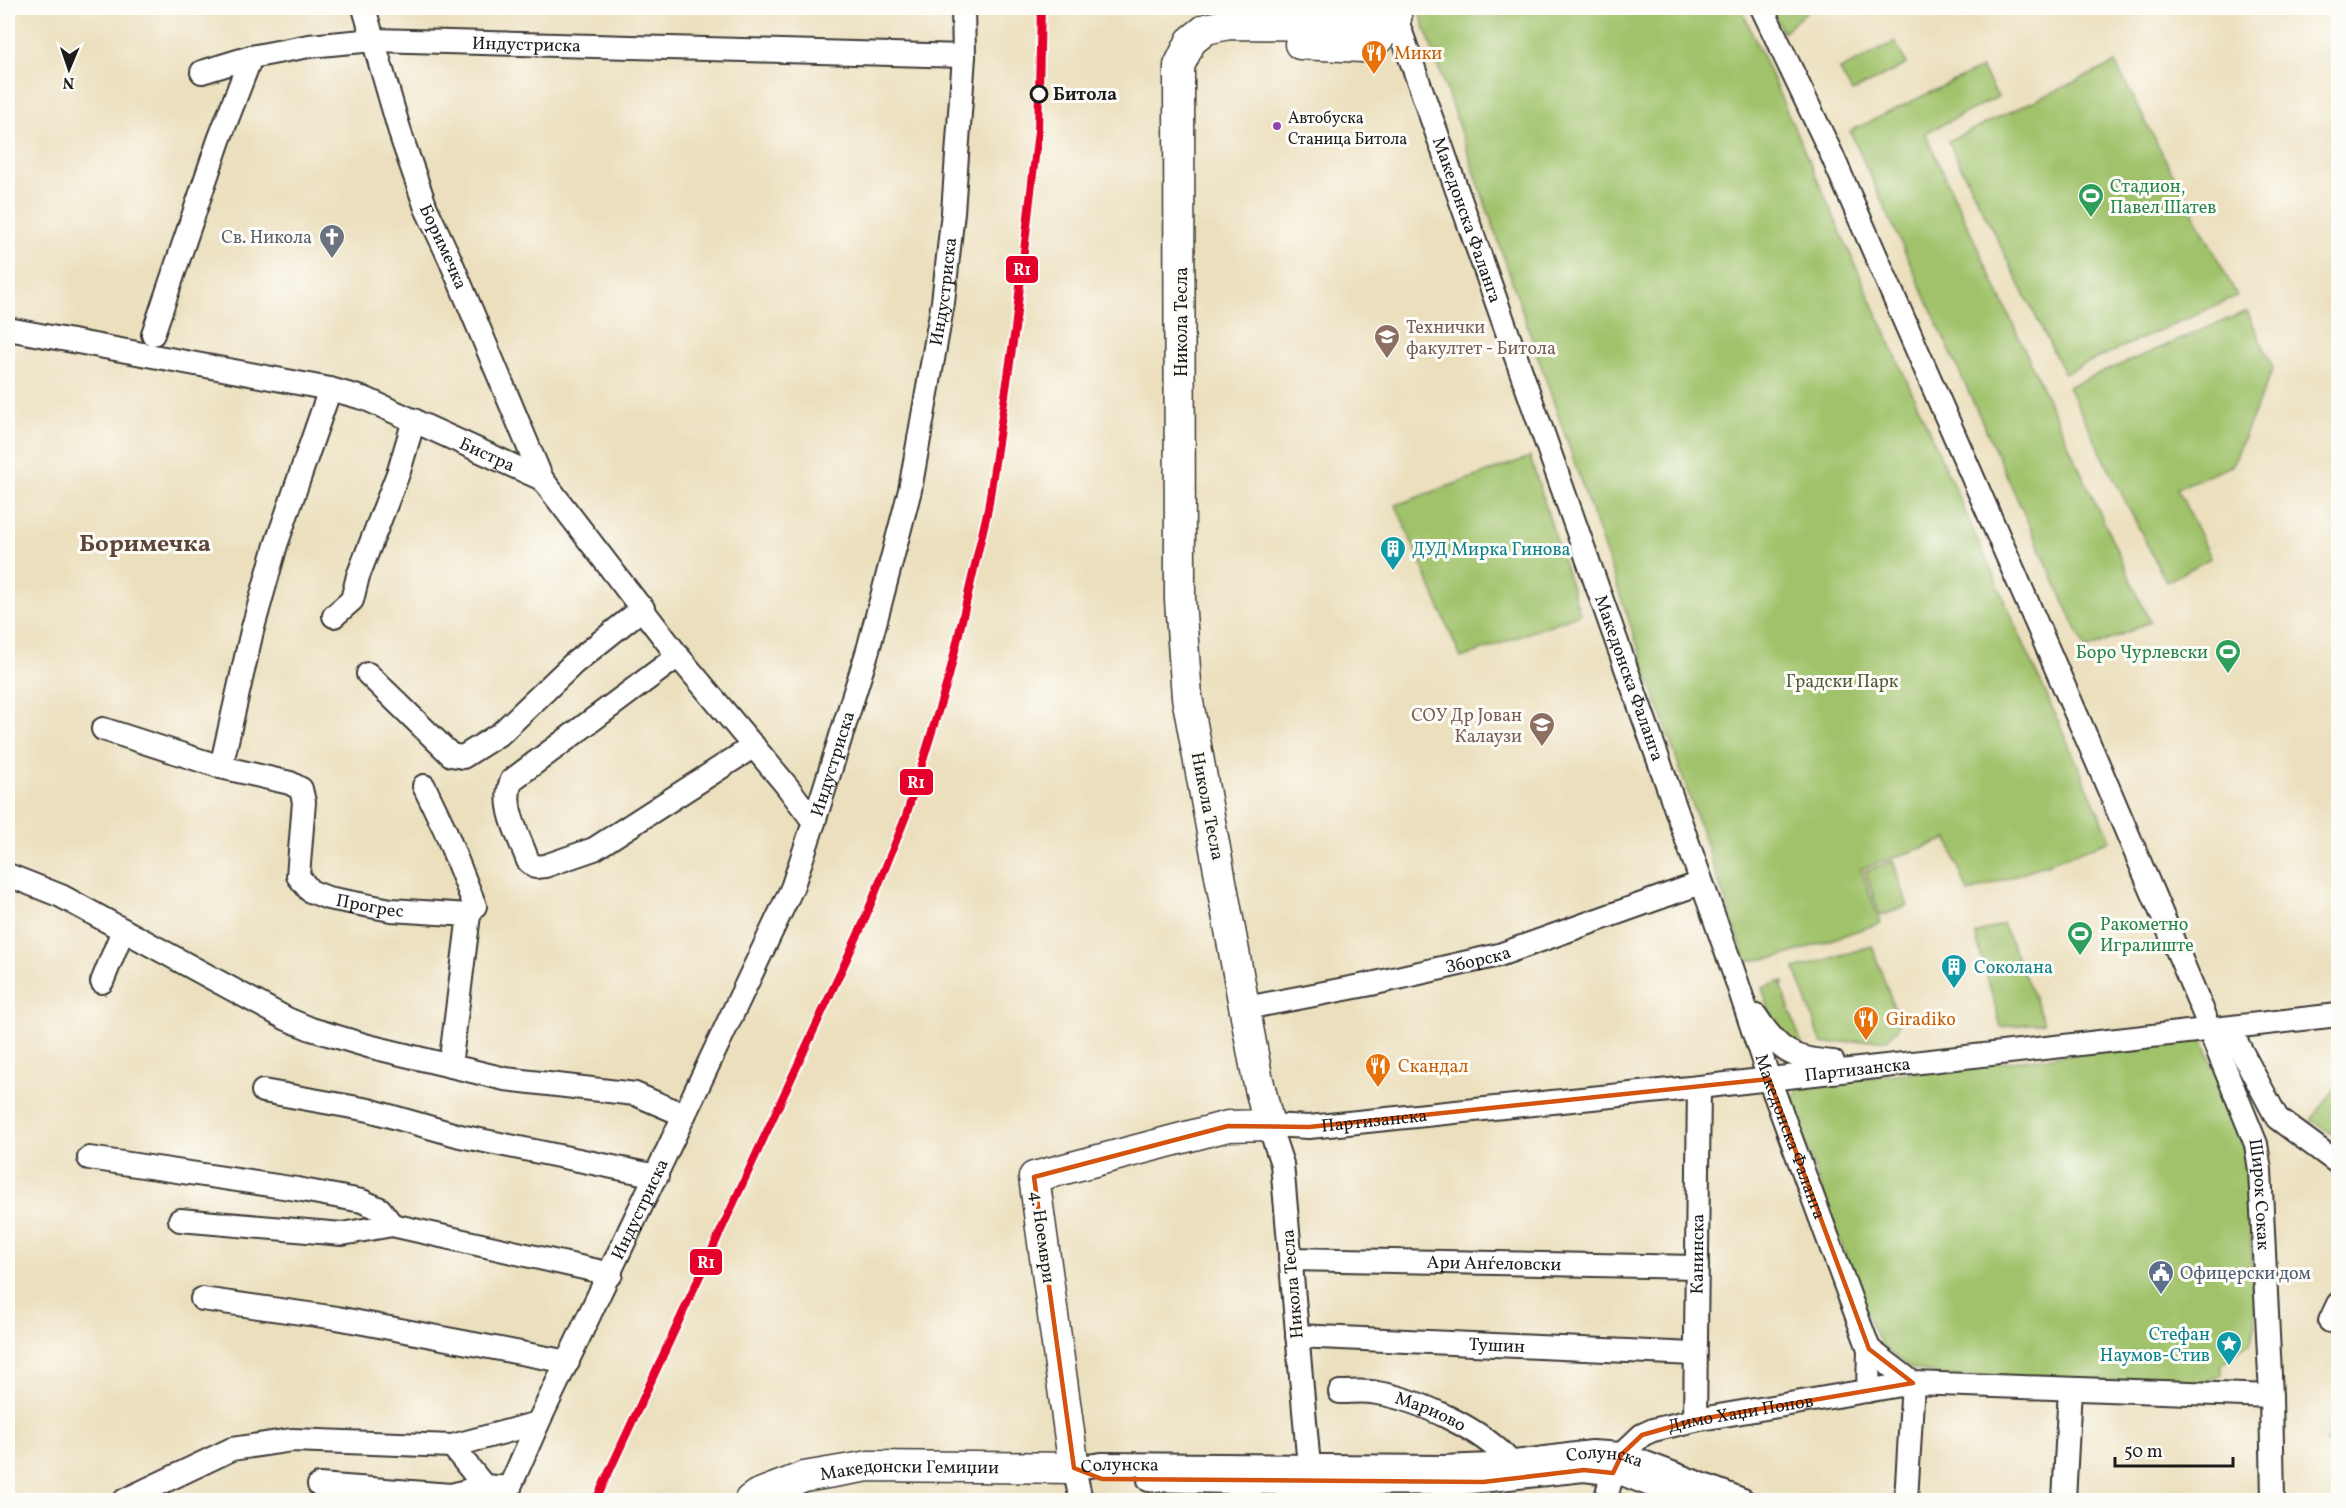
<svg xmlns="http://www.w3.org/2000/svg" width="2346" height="1508" viewBox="0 0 2346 1508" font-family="Vollkorn,serif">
	<rect width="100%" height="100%" fill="#fdfcf7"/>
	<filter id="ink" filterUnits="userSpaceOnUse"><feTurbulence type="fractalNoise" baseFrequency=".0167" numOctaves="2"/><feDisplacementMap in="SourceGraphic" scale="12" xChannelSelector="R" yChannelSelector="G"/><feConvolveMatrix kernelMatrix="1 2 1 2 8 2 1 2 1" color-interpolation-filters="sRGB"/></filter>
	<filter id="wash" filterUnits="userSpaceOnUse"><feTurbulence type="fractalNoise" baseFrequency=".008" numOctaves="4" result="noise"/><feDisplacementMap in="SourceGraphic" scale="24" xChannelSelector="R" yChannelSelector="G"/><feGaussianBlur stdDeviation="1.35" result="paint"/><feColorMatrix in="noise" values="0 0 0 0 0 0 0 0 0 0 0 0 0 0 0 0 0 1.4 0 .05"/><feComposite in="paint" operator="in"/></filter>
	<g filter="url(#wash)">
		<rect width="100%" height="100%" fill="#ebdfbd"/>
		<!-- green -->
		<path fill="#a0c26b" stroke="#5e6f44" stroke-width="1.5" d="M1418,8H1741L2111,840L1968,893L1948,839L1861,869L1880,923L1780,957L1746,961Z
			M1771,8H1810L1783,33Z
			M1895,42L1907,64L1852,92L1840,70Z
			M2115,63L2237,296L2064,373L1948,141Z
			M1981,68L1998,97L1925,133L2150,622L2086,650L1850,131Z
			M2247,311L2273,368L2232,466L2177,488L2211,558L2166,582L2068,387Z
			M1530,457L1580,614L1461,658L1396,505Z
			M1893,861L1908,906L1880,916L1865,871Z
			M2003,924L2044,1022L2001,1027L1975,934Z
			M1872,946L1899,1022L1897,1029L1887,1039L1822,1044L1795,969Z
			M1783,981L1784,984L1781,985L1802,1045L1796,1046L1775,1027L1762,988Z
			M2203,1040L2245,1150L2256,1327L2250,1343L2222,1364V1375L2198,1384L1939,1375L1913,1369L1883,1347L1871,1326L1797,1122L1792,1099L1799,1088L1806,1084Z
			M2338,1085V1138L2311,1120Z
			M2332,1426H2338V1447L2326,1444L2327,1439H2331Z"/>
	</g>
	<g filter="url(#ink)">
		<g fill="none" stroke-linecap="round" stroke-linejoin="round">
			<defs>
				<g id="minor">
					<path id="s1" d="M364,8L402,139L426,208L449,257L542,479"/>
					<path d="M1762,8L1831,153L2098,764L2205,1016"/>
					<path id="s2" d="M1396,18L1736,979L1769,1079L1869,1349L1868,1391"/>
					<path id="s3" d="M202,72L251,57L309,46L374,40L964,56"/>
					<path id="s4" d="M8,329L330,389L366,399L542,479L678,656L786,785L814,822"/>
					<path d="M153,334L219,140L251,57"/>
					<path id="s5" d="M330,389L276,545L252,631L221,767L290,783L301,789L304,802L298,876L310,891L328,898L391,910L469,915L450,1066"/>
					<path d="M334,616L352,600L358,576L399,471L414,420"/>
					<path d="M678,656L512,780C500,804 520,838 528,861L535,867L545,866L594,849L754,746"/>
					<path d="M368,674L451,755L463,757L501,733L573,664L643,608"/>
					<path d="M103,729L221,767"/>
					<path d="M424,786L445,830L475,906L469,915"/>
					<path d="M8,875L61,896L287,1019L311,1029L368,1046L505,1079L635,1094L684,1115"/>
					<path d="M102,982L123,930"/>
					<path id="s6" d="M1246,1008L1371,984L1499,955L1701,883"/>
					<path d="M1756,1016C1779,1051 1791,1059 1833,1062"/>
					<path d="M2229,1028L2277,1118L2338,1163"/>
					<path id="s7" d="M2213,1039L2256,1144L2260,1170L2271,1396L2273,1500"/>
					<path d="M263,1091L369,1110L460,1136L657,1176"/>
					<path d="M89,1158L297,1189L362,1201L380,1209L392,1225"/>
					<path d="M180,1220L342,1234L392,1225L611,1274"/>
					<path id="s8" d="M1290,1259L1697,1267"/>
					<path d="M202,1299L337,1318L568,1362"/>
					<path d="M2330,1321L2338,1304"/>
					<path id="s9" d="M1297,1336L1694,1354"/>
					<path d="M1869,1349L1913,1383L1906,1500"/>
					<path id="s10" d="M1340,1392C1352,1392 1365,1390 1377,1393C1417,1399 1484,1430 1510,1462"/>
					<path id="s11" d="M1695,1420L1699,1087"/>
					<path d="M452,1446L484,1486"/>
					<path id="s12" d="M1074,1468L1103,1464L1443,1467L1491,1465L1592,1452L1622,1454L1743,1500"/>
					<path d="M1074,1468L1081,1500"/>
					<path d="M1149,1480L1310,1484L1462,1483L1584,1470L1625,1475L1688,1500"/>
					<path d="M319,1485L451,1495L484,1486L510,1488"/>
					<path d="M125,1500L232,1449L292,1440L452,1446L538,1423"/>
					<path id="s13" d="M504,1500L538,1423L792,888L814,822L868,650L910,490L943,302L953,212L964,56L963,8"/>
					<path id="s14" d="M1312,1500L1282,1164L1269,1125L1309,1127L1699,1087L2338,1015"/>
					<path id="s15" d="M1605,1500L1613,1473L1622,1454L1642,1435L1653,1430L1695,1420L1913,1383L2271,1396"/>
					<path d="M2064,1500L2070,1389"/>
				</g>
				<g id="major">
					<path d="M1300,44L1363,47L1375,42L1396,18"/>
					<path id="s16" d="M750,1500L757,1495L804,1477L869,1466L1074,1468L1034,1177L1228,1126L1269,1125L1257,1076L1187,697L1180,600L1179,66L1191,41L1206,29L1229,24L1349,25L1373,14L1396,18"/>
				</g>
			</defs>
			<!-- minor casing -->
			<use href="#minor" stroke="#3b3934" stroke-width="26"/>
			<!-- major casing -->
			<use href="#major" stroke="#3b3934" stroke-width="33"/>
			<!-- minor -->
			<use href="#minor" stroke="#fff" stroke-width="22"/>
			<!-- major -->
			<use href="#major" stroke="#fff" stroke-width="30"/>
			<defs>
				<path id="rail-1" d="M596,1500L862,926L906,816L949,676L988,509L1015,329L1038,131L1041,8"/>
			</defs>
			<!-- rail-1 casing -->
			<use href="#rail-1" stroke="#fdfcf7" stroke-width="12"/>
			<!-- rail-1 -->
			<use href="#rail-1" stroke="#e4002b" stroke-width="8"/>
		</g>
	</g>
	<!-- marked area -->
	<path fill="none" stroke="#d4530e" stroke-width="4.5" stroke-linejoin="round" d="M1769,1079L1869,1349L1913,1383L1695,1420L1642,1435L1622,1454L1613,1473L1584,1470L1483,1482L1102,1479L1074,1468L1034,1177L1228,1126L1309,1127Z"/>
	<!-- icons -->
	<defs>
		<symbol id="restaurant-pin" viewBox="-11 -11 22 30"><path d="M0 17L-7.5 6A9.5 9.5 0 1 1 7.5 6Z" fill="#e8710a" stroke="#fdfcf7"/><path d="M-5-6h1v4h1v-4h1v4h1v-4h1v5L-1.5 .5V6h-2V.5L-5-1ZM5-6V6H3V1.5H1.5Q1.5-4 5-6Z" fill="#fff"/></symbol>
		<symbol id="stadium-pin" viewBox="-11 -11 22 30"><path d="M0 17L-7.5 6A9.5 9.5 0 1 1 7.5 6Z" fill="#2e9e5b" stroke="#fdfcf7"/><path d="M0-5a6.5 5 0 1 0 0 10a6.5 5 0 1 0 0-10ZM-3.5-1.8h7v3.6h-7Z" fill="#fff"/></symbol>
		<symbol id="church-pin" viewBox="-11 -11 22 30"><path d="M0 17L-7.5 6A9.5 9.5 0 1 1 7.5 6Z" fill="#6b7280" stroke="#fdfcf7"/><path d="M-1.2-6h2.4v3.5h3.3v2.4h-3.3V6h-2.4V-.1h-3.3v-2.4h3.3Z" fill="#fff"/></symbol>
		<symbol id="university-pin" viewBox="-11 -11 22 30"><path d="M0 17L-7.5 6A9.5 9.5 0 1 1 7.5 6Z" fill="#8d6e63" stroke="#fdfcf7"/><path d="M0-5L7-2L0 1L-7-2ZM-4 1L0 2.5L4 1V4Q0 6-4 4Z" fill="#fff"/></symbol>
		<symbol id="building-pin" viewBox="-11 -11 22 30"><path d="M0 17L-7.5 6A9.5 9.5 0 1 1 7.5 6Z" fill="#0f9aa8" stroke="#fdfcf7"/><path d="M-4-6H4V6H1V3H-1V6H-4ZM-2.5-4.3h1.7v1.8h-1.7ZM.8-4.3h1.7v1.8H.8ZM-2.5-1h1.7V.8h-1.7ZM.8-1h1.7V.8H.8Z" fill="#fff"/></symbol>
		<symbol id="school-pin" viewBox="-11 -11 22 30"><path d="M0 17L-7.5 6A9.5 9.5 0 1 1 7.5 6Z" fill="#8d6e63" stroke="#fdfcf7"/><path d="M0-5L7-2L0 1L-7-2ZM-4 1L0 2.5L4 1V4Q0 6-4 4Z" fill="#fff"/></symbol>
		<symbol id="civic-pin" viewBox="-11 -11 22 30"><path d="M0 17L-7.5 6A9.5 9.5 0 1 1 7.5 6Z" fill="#5c6f8a" stroke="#fdfcf7"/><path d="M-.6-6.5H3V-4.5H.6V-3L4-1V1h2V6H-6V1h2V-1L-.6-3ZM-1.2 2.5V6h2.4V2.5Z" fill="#fff"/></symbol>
		<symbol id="sight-pin" viewBox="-11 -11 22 30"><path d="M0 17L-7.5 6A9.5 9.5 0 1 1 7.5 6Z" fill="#0f9aa8" stroke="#fdfcf7"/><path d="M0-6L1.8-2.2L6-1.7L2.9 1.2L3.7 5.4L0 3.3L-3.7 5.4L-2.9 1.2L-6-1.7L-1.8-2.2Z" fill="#fff"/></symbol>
	</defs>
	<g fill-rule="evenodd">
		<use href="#restaurant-pin" x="1359" y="38" width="30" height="40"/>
		<use href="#stadium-pin" x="2076" y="181" width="30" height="40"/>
		<use href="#church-pin" x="317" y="222" width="30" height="40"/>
		<use href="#university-pin" x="1372" y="322" width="30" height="40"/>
		<use href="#building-pin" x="1378" y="534" width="30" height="40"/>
		<use href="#stadium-pin" x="2213" y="637" width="30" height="40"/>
		<use href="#school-pin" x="1527" y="710" width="30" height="40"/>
		<use href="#stadium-pin" x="2065" y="919" width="30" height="40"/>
		<use href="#building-pin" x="1939" y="952" width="30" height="40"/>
		<use href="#restaurant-pin" x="1851" y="1004" width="30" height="40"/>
		<use href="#restaurant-pin" x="1363" y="1051" width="30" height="40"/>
		<use href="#civic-pin" x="2146" y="1258" width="30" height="40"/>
		<use href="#sight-pin" x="2214" y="1329" width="30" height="40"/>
	</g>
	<!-- markers -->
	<circle fill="#fdfcf7" stroke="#1c1c1c" stroke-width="3" cx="1039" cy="94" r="8"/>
	<circle fill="#8e44ad" stroke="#fdfcf7" stroke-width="2" cx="1277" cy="126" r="5"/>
	<g text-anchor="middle" stroke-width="6" stroke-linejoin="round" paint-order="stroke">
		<!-- bus labels -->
		<g font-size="16" fill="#1c1c1c" stroke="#fdfcf7" text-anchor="start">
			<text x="1288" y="123">Автобуска<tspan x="1288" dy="21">Станица Битола</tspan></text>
		</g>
		<!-- street labels -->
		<g font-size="18" fill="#1c1c1c" stroke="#fdfcf7">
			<text dy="6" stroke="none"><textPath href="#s3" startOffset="328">Индустриска</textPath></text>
			<text dy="6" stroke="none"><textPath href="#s2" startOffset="214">Македонска Фаланга</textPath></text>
			<text dy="6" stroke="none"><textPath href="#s1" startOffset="252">Боримечка</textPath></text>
			<text dy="6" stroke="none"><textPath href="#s13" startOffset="1293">Индустриска</textPath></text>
			<text transform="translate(1181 322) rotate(-90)" y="6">Никола Тесла</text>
			<text dy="6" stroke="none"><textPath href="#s4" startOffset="498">Бистра</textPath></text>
			<text dy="6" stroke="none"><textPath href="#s2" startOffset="700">Македонска Фаланга</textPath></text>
			<text dy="6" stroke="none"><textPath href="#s13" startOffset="807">Индустриска</textPath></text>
			<text transform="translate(1208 806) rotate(79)" y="6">Никола Тесла</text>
			<text dy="6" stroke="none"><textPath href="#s5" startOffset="646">Прогрес</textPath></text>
			<text dy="6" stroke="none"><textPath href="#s6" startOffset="237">Зборска</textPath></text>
			<text dy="6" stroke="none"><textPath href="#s14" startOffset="970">Партизанска</textPath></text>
			<text dy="6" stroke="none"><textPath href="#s14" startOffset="484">Партизанска</textPath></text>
			<text dy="6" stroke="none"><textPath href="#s2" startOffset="1186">Македонска Фаланга</textPath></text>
			<text dy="6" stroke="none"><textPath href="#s7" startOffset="164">Широк Сокак</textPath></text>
			<text dy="6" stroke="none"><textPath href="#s13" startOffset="321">Индустриска</textPath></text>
			<text transform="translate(1043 1237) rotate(82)" y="6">4. Ноември</text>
			<text dy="6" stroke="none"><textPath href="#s11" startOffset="166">Канинска</textPath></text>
			<text dy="6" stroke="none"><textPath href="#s8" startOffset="204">Ари Анѓеловски</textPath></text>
			<text transform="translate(1292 1284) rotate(-95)" y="6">Никола Тесла</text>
			<text dy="6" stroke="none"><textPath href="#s9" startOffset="200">Тушин</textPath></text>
			<text dy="6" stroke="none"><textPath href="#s10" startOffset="94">Мариово</textPath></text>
			<text dy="6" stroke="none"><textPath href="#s15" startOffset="178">Димо Хаџи Попов</textPath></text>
			<text dy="6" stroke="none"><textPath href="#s12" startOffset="532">Солунска</textPath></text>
			<text dy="6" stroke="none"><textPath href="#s12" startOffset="46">Солунска</textPath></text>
			<text dy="6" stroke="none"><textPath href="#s16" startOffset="165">Македонски Гемиџии</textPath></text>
		</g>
		<!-- food labels -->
		<g font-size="18" fill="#c56008" stroke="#fdfcf7" text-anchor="start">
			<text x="1394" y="59">Мики</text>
			<text x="1886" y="1025">Giradiko</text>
			<text x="1398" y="1072">Скандал</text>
		</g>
		<!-- stop labels -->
		<g font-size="18" font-weight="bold" fill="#1c1c1c" stroke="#fdfcf7" text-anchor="start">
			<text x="1053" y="100">Битола</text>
		</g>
		<!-- leisure labels -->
		<g font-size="18" fill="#27864d" stroke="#fdfcf7" text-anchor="start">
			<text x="2110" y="192">Стадион,<tspan x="2110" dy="21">Павел Шатев</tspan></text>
			<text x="2208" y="658" text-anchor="end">Боро Чурлевски</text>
			<text x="2100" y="930">Ракометно<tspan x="2100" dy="21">Игралиште</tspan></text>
		</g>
		<!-- worship labels -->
		<g font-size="18" fill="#5b616d" stroke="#fdfcf7" text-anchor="end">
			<text x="312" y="243">Св. Никола</text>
		</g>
		<!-- education labels -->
		<g font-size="18" fill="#785e54" stroke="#fdfcf7" text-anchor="start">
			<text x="1406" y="333">Технички<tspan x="1406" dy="21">факултет - Битола</tspan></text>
			<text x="1522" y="721" text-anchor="end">СОУ Др Јован<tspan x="1522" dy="21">Калаузи</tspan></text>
		</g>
		<!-- culture labels -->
		<g font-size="18" fill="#0d838f" stroke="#fdfcf7" text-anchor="start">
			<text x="1412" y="555">ДУД Мирка Гинова</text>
			<text x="1974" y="973">Соколана</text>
			<text x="2210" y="1340" text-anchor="end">Стефан<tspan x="2210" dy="21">Наумов-Стив</tspan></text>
		</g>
		<!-- park labels -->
		<g font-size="18" fill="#515e3c" stroke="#fdfcf7">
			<text x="1842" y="687">Градски Парк</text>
		</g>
		<!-- service labels -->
		<g font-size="18" fill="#4e5e75" stroke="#fdfcf7" text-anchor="start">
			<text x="2180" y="1279">Офицерски дом</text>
		</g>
		<!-- district labels -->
		<g font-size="24" font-weight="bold" fill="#5e453a" stroke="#fdfcf7">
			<text x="145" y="551">Боримечка</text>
		</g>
	</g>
	<g stroke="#fdfcf7" stroke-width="2">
		<rect x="1005" y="255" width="34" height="29" rx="6" fill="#e4002b"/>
		<rect x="899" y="768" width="35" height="28" rx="6" fill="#e4002b"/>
		<rect x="689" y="1248" width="34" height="28" rx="6" fill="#e4002b"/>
	</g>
	<g font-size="16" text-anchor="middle" font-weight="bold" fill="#fff">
		<text x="1022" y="275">R1</text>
		<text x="916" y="788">R1</text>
		<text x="706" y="1268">R1</text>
	</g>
	<!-- margin -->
	<rect width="2346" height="1508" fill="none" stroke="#fdfcf7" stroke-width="30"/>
	<!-- north arrow -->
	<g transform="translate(69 69) rotate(182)" stroke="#fdfcf7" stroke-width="4.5" paint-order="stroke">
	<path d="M0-4.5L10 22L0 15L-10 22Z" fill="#1c1c1c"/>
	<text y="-9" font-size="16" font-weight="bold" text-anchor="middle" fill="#1c1c1c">N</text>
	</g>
	<!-- scale -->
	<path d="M2115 1457v9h118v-9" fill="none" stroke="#1c1c1c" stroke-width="3"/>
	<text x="2124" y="1457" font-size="18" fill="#1c1c1c" stroke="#fdfcf7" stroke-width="4.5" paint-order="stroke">50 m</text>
</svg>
